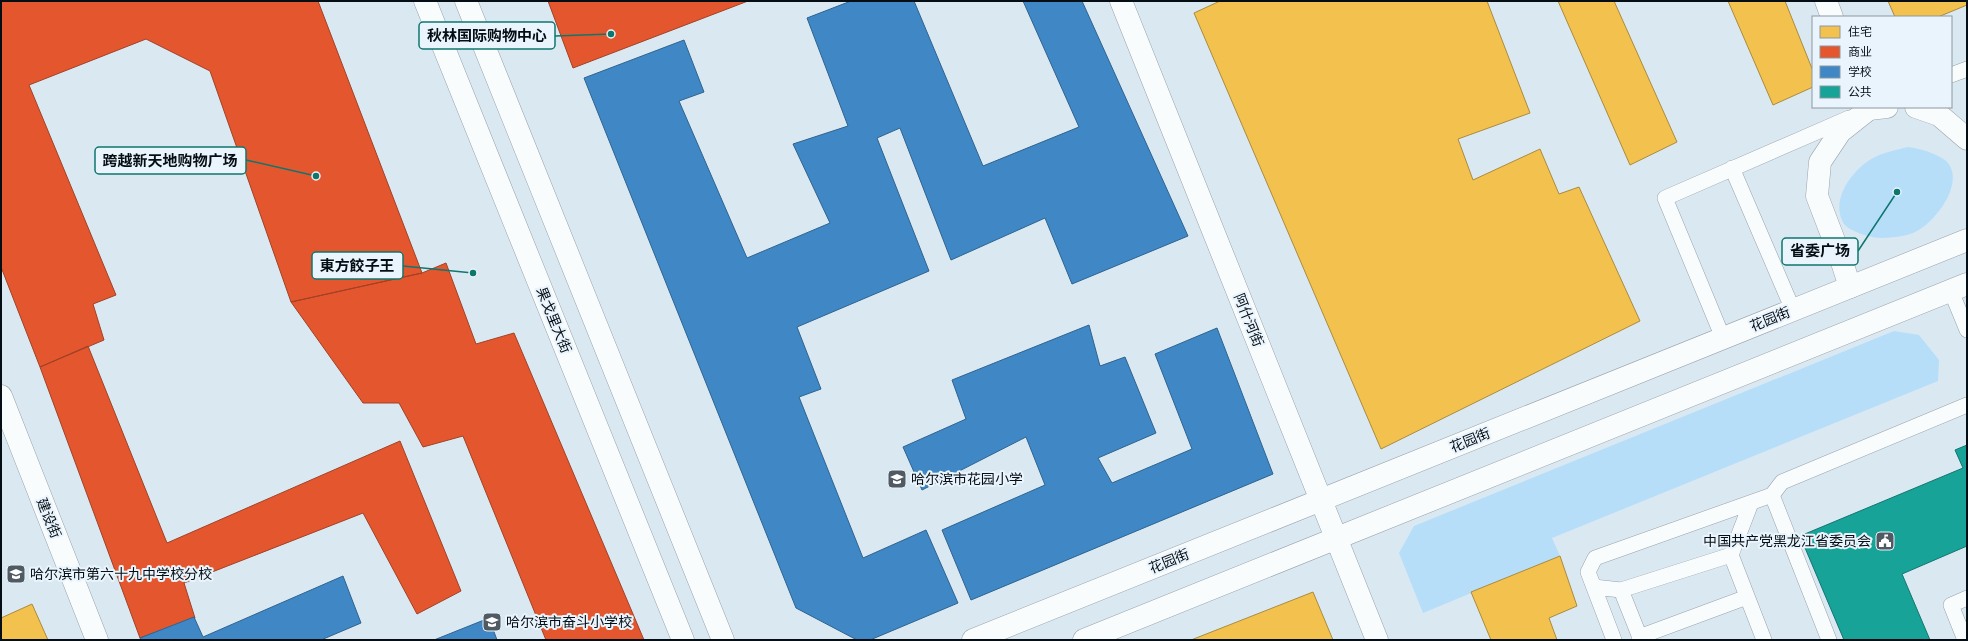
<svg xmlns="http://www.w3.org/2000/svg" width="1968" height="641" viewBox="0 0 1968 641" font-family="Mulish,'Noto Sans SC',sans-serif">
	<rect width="100%" height="100%" fill="#dae8f2"/>
	<!-- green -->
	<path fill="#b6def9" d="M1908,147C1921,149 1933,152 1945,160C1968,180 1935,224 1913,233C1902,237 1880,240 1868,236C1861,234 1849,230 1844,224C1829,200 1853,169 1873,158C1884,152 1896,150 1908,147Z
		M1894,331L1919,335L1939,360L1938,381L1552,538L1560,556L1423,613L1399,553L1414,526Z"/>
	<!-- homes -->
	<path fill="#f2c14e" stroke="#ab8b3d" d="M1220,1H1487L1530,113L1458,139L1473,180L1540,149L1559,194L1579,187L1640,321L1381,449L1194,13Z
		M1558,1H1614L1677,142L1630,165Z
		M1728,1H1785L1813,71V87L1773,105Z
		M1888,1H1967V5L1938,17H1895Z
		M1560,556L1577,606L1549,618L1557,640H1491L1471,592Z
		M1313,592L1333,640H1191Z
		M32,604L48,640H1V618Z"/>
	<!-- shops -->
	<path fill="#e4572e" stroke="#a14126" d="M1,1H318L422,273L291,302L210,71L146,39L29,85L116,295L93,304L104,340L40,367L1,267Z
		M548,1H748L573,68Z
		M446,263L476,344L514,333L644,640H546L463,436L423,447L399,403H363L291,302L422,273Z
		M88,346L167,543L400,441L461,591L417,614L363,513L184,583L195,618L140,638L40,367Z"/>
	<!-- schools -->
	<path fill="#3f88c5" stroke="#2e6390" d="M851,1H914L983,166L1079,127L1023,1H1082L1188,236L1072,284L1045,218L951,260L900,128L877,138L929,271L797,327L821,389L799,397L863,558L926,530L958,603L870,640H857L796,608L584,78L684,40L704,92L679,101L747,258L830,223L793,144L848,126L807,18Z
		M1089,325L1100,366L1125,357L1156,433L1098,458L1112,483L1192,449L1155,354L1217,328L1273,474L971,600L942,530L1045,485L1026,437L922,490L903,447L966,419L952,380Z
		M343,576L361,623L321,640H141L140,638L194,617L203,637Z
		M489,618L497,640H434Z"/>
	<!-- public -->
	<path fill="#17a398" stroke="#127670" d="M1967,445V546L1902,574L1930,640H1844L1800,536L1963,468L1955,450Z"/>
	<g fill="none" stroke-linecap="round" stroke-linejoin="round">
		<defs>
			<path id="service" d="M1951,75L1967,69
				M1732,168L1793,310
				M1951,291L1967,330
				M1723,338L1665,198L1849,118
				M1772,495L1829,640
				M1731,555L1764,640
				M1594,587L1621,590L1731,555L1751,503
				M1621,590L1641,640
				M1639,637L1747,597
				M1614,640L1588,572L1595,558L1772,495L1782,482L1967,405
				M1965,640L1951,605L1967,598"/>
			<path id="minor" d="M1850,287L1840,256L1817,196L1820,162L1840,132L1869,109"/>
			<path id="tertiary" d="M1121,1L1377,640
				M1826,1L1832,17
				M1868,107L1869,109L1887,107
				M1916,107L1939,115L1967,139
				M1,396L97,640"/>
			<path id="secondary" d="M425,1L683,640
				M466,1L723,640
				M973,640L1967,240
				M1084,640L1967,284"/>
		</defs>
		<!-- service casing -->
		<use href="#service" stroke="#99a3ab" stroke-width="16"/>
		<!-- minor casing -->
		<use href="#minor" stroke="#99a3ab" stroke-width="23"/>
		<!-- tertiary casing -->
		<use href="#tertiary" stroke="#99a3ab" stroke-width="23"/>
		<!-- secondary casing -->
		<use href="#secondary" stroke="#99a3ab" stroke-width="23"/>
		<!-- service -->
		<use href="#service" stroke="#f9fcfd" stroke-width="15"/>
		<!-- minor -->
		<use href="#minor" stroke="#f9fcfd" stroke-width="22"/>
		<!-- tertiary -->
		<use href="#tertiary" stroke="#f9fcfd" stroke-width="22"/>
		<!-- secondary -->
		<use href="#secondary" stroke="#f9fcfd" stroke-width="22"/>
	</g>
	<!-- icons -->
	<defs>
		<symbol id="school-square" viewBox="-11 -11 22 22"><rect x="-9" y="-9" width="18" height="18" rx="4" fill="#505a62" stroke="#eaf4fc"/><path d="M0-5L7-2L0 1L-7-2ZM-4 1L0 2.5L4 1V4Q0 6-4 4Z" fill="#fff"/></symbol>
		<symbol id="civic-square" viewBox="-11 -11 22 22"><rect x="-9" y="-9" width="18" height="18" rx="4" fill="#505a62" stroke="#eaf4fc"/><path d="M-.6-6.5H3V-4.5H.6V-3L4-1V1h2V6H-6V1h2V-1L-.6-3ZM-1.2 2.5V6h2.4V2.5Z" fill="#fff"/></symbol>
	</defs>
	<g fill-rule="evenodd">
		<use href="#school-square" x="886" y="468" width="22" height="22"/>
		<use href="#civic-square" x="1874" y="530" width="22" height="22"/>
		<use href="#school-square" x="5" y="563" width="22" height="22"/>
		<use href="#school-square" x="481" y="611" width="22" height="22"/>
	</g>
	<g text-anchor="middle" stroke-width="4" stroke-linejoin="round" paint-order="stroke">
		<!-- street labels -->
		<g font-size="14" fill="#050e14" stroke="#eaf4fc">
			<text transform="translate(1770 319) rotate(-22)" y="5">花园街</text>
			<text transform="translate(554 320) rotate(68)" y="5">果戈里大街</text>
			<text transform="translate(1249 320) rotate(68)" y="5">阿什河街</text>
			<text transform="translate(1470 440) rotate(-22)" y="5">花园街</text>
			<text transform="translate(49 518) rotate(68)" y="5">建设街</text>
			<text transform="translate(1169 561) rotate(-22)" y="5">花园街</text>
		</g>
		<!-- poi labels -->
		<g font-size="14" fill="#050e14" stroke="#eaf4fc" text-anchor="start">
			<text x="911" y="484">哈尔滨市花园小学</text>
			<text x="1871" y="546" text-anchor="end">中国共产党黑龙江省委员会</text>
			<text x="30" y="579">哈尔滨市第六十九中学校分校</text>
			<text x="506" y="627">哈尔滨市奋斗小学校</text>
		</g>
	</g>
	<!-- callouts -->
	<path fill="none" stroke="#0f766e" stroke-width="1.5" d="M611 34L555 36M316 176L246 160M1897 192L1858 251M473 273L403 266"/>
	<g fill="#0f766e" stroke="#eaf4fc" stroke-width="1.5">
		<circle cx="611" cy="34" r="4"/>
		<circle cx="316" cy="176" r="4"/>
		<circle cx="1897" cy="192" r="4"/>
		<circle cx="473" cy="273" r="4"/>
	</g>
	<g fill="#eaf4fc" stroke="#0f766e" stroke-width="1.5">
		<rect x="419" y="22" width="136" height="27" rx="4"/>
		<rect x="95" y="147" width="151" height="27" rx="4"/>
		<rect x="1782" y="238" width="76" height="27" rx="4"/>
		<rect x="312" y="252" width="91" height="27" rx="4"/>
	</g>
	<g font-size="15" text-anchor="middle" font-weight="bold" fill="#050e14">
		<text x="487" y="41">秋林国际购物中心</text>
		<text x="170" y="166">跨越新天地购物广场</text>
		<text x="1820" y="256">省委广场</text>
		<text x="357" y="271">東方餃子王</text>
	</g>
	<!-- border -->
	<rect width="1968" height="641" fill="none" stroke="#050e14" stroke-width="4"/>
	<!-- legend -->
	<rect x="1812" y="16" width="140" height="92" fill="#eaf4fc" stroke="#8e989f"/>
	<rect x="1820" y="26" width="20" height="12" fill="#f2c14e" stroke="#8e989f"/>
	<text x="1848" y="36" font-size="12" fill="#050e14">住宅</text>
	<rect x="1820" y="46" width="20" height="12" fill="#e4572e" stroke="#8e989f"/>
	<text x="1848" y="56" font-size="12" fill="#050e14">商业</text>
	<rect x="1820" y="66" width="20" height="12" fill="#3f88c5" stroke="#8e989f"/>
	<text x="1848" y="76" font-size="12" fill="#050e14">学校</text>
	<rect x="1820" y="86" width="20" height="12" fill="#17a398" stroke="#8e989f"/>
	<text x="1848" y="96" font-size="12" fill="#050e14">公共</text>
</svg>
